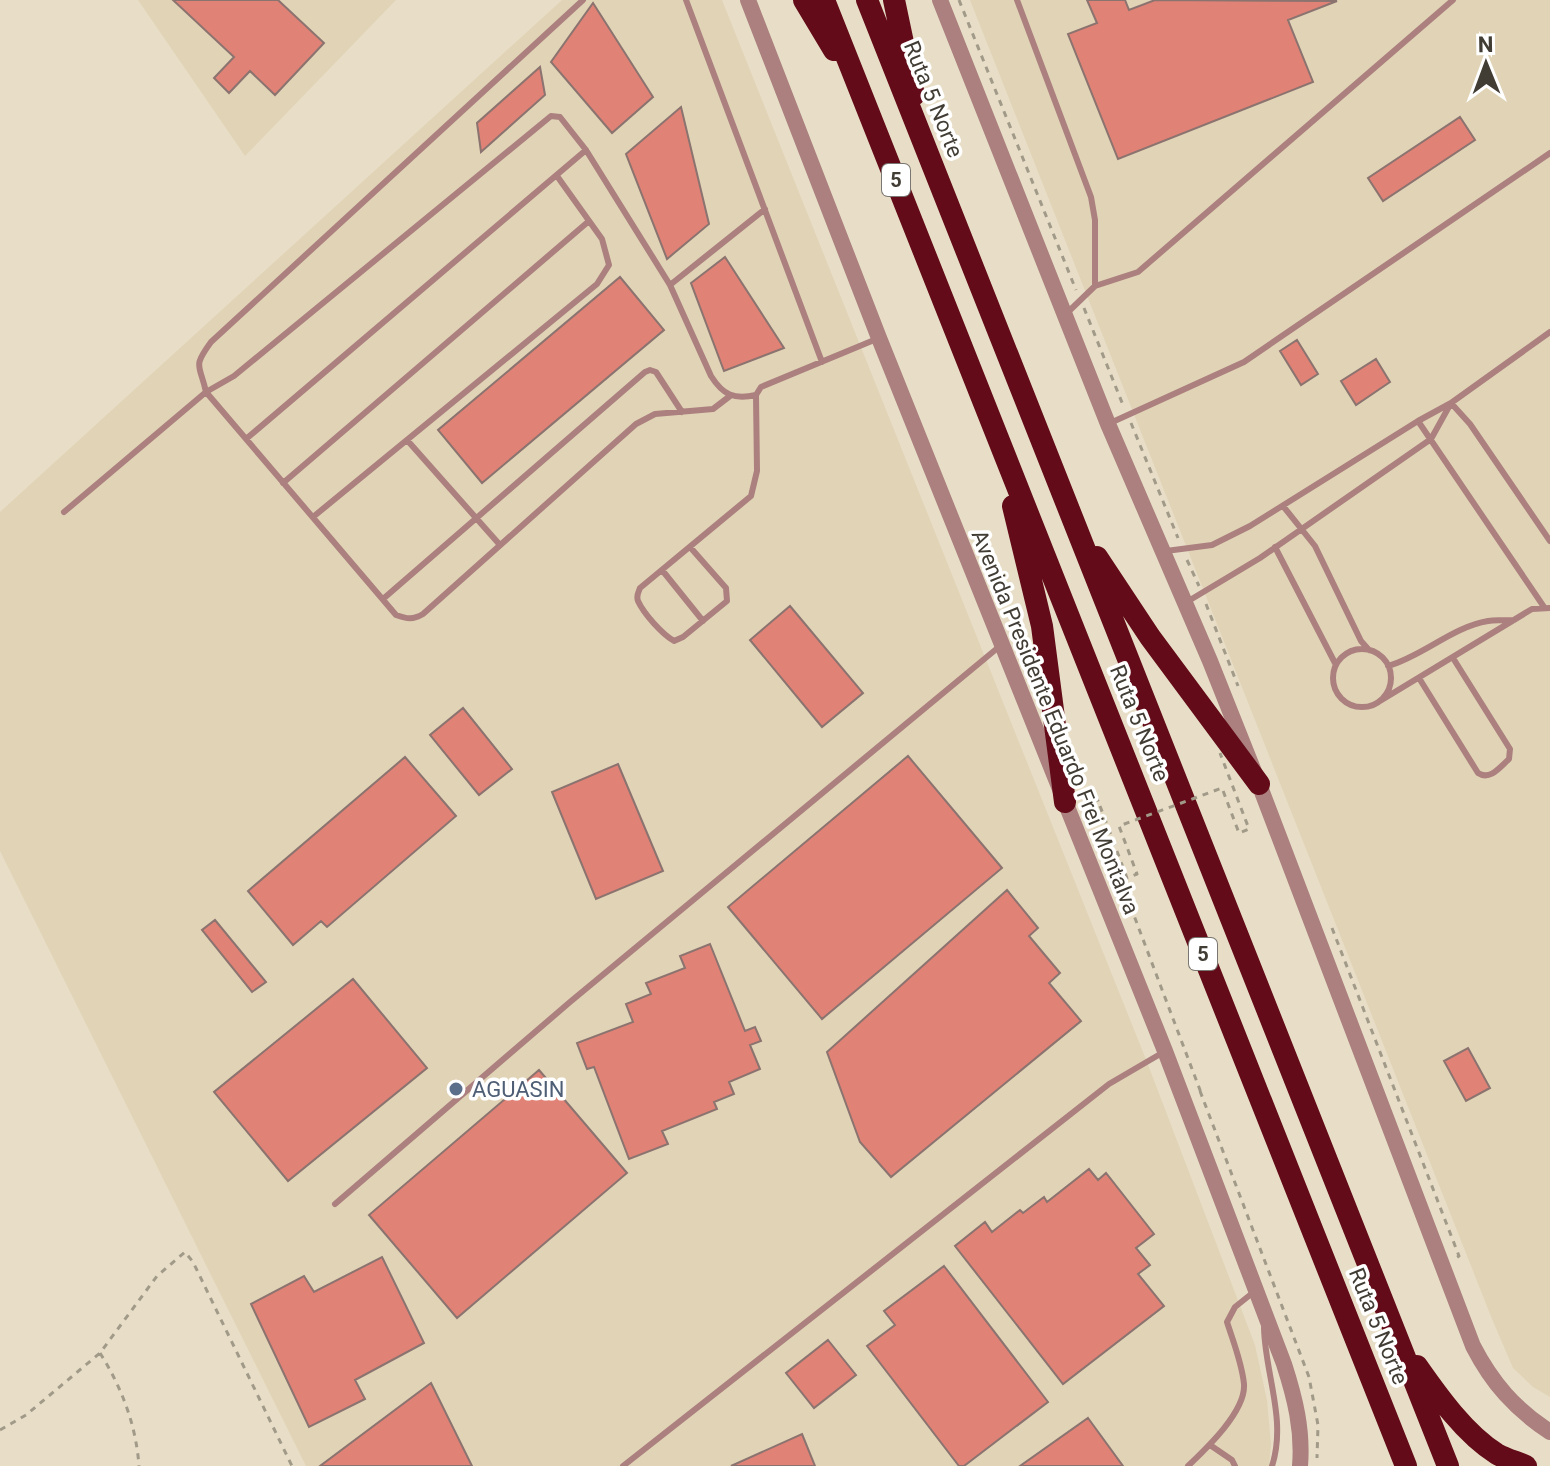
<svg xmlns="http://www.w3.org/2000/svg" width="1550" height="1466" viewBox="0 0 1550 1466" font-family="Roboto,sans-serif">
	<rect width="100%" height="100%" fill="#e8dec7"/>
	<!-- built -->
	<path fill="#e1d3b6" d="M138,0H396L245,156Z
		M562,0H722L1147,1062L1255,1345L1267,1400L1271,1444L1269,1466H306L0,851V512Z
		M970,0H1550V1397L1533,1387L1513,1368L1492,1319Z"/>
	<!-- building -->
	<path fill="#e18276" stroke="#8b736f" stroke-width="2" d="M173,0H278L324,43L275,95L250,71L229,93L214,78L234,57Z
		M1087,0H1125L1129,10L1155,0L1337,1L1288,20L1313,82L1118,159L1068,34L1097,23Z
		M593,3L653,97L612,133L551,62Z
		M540,67L545,95L481,152L477,123Z
		M681,107L709,224L667,259L626,154Z
		M1460,117L1475,140L1383,201L1368,178Z
		M725,257L784,348L724,371L691,283Z
		M620,277L664,330L482,483L438,430Z
		M1297,340L1318,374L1301,385L1280,351Z
		M1376,359L1390,382L1356,405L1341,381Z
		M790,606L863,693L822,727L750,640Z
		M463,708L512,769L479,795L430,735Z
		M908,756L1002,868L822,1019L728,907Z
		M405,757L456,816L327,927L321,921L293,945L248,891Z
		M618,764L663,871L596,899L552,792Z
		M1007,890L1038,928L1029,936L1060,973L1049,983L1081,1021L891,1177L860,1142L827,1052Z
		M215,920L266,982L252,992L202,930Z
		M710,944L745,1031L755,1027L761,1041L750,1045L760,1069L729,1082L734,1094L714,1102L717,1109L662,1131L668,1144L629,1159L594,1067L587,1069L577,1043L633,1022L626,1004L651,994L646,983L685,968L680,956Z
		M353,979L427,1068L288,1181L214,1092Z
		M1468,1048L1490,1088L1466,1101L1444,1061Z
		M539,1070L627,1173L457,1318L369,1215Z
		M1089,1169L1098,1180L1106,1173L1154,1234L1136,1248L1150,1265L1138,1274L1164,1306L1063,1384L955,1246L985,1222L992,1232L1020,1210L1023,1213L1044,1197L1047,1202Z
		M382,1257L424,1343L355,1380L365,1399L309,1427L251,1304L304,1276L314,1292Z
		M944,1266L1048,1402L964,1466H959L867,1346L895,1325L884,1311Z
		M828,1340L856,1375L814,1408L786,1373Z
		M431,1383L472,1466H320Z
		M1088,1418L1123,1466H1020Z
		M802,1434L815,1466H731Z"/>
	<g fill="none" stroke-linecap="round" stroke-linejoin="round">
		<!-- path -->
		<path stroke="#a29a89" stroke-width="3" stroke-dasharray="6 6" stroke-linecap="butt" d="M959,0L1076,290
			M1084,308L1123,405
			M1131,423L1178,538
			M1187,560L1199,586
			M1206,604L1238,686
			M1088,794L1200,1090L1196,1092
			M1088,794L1094,791L1100,806
			M1332,928L1459,1256L1456,1258
			M1200,1091L1309,1377L1318,1425L1317,1458
			M100,1353C122,1388 136,1425 139,1466
			M0,1430L26,1415L100,1353L157,1276L185,1252L193,1262L292,1466"/>
		<!-- service -->
		<path stroke="#ab807f" stroke-width="6" d="M686,0L822,362
			M1017,0L1091,197L1095,220V286
			M670,285L765,209
			M1067,313L1095,286L1138,272L1453,0
			M730,396L713,409L655,414L636,424L423,614C413,620 407,619 396,615L206,392L234,376L551,116L560,117L586,150L670,285L711,376C723,395 734,400 756,395
			M1451,403L1470,424L1550,541
			M1418,421L1544,607
			M1108,424L1244,362L1550,153
			M246,439L586,150
			M407,440L500,545
			M283,483L589,221
			M1283,506L1315,546L1361,641L1369,650
			M64,512L206,392C200,364 192,368 211,342L583,0
			M313,517L597,284L609,265L602,239L557,176
			M690,547L726,588L727,601L683,637L674,641C662,634 644,614 638,601C636,595 638,594 640,588L751,496L757,471L756,395L761,387L879,338
			M1275,547L1336,665
			M1166,551L1212,545L1250,526L1418,421L1451,403L1550,332
			M662,570L703,621
			M383,599L645,372L650,370L656,372L682,412
			M1185,603L1260,558L1431,439L1451,403
			M1333 678a29 29 0 1 1 58 0a29 29 0 1 1-58 0Z
			M1388,666C1423,656 1452,627 1488,621C1496,620 1505,620 1514,620
			M1419,678L1478,773C1490,781 1500,767 1509,759L1510,749L1453,658
			M1380,701L1532,609L1550,608
			M335,1204L570,1002L1000,646
			M1264,1328C1265,1374 1287,1420 1272,1466
			M1210,1445L1232,1460L1235,1466
			M623,1466L1109,1084L1162,1053
			M1188,1466C1207,1448 1246,1411 1244,1384C1242,1363 1233,1341 1227,1322L1235,1307L1255,1291"/>
		<!-- tertiary -->
		<path stroke="#ab807f" stroke-width="16" d="M748,0L879,338L1165,1051L1284,1364C1295,1398 1303,1430 1300,1466
			M940,0L1108,424L1210,661L1259,784L1473,1346C1492,1383 1515,1409 1550,1432"/>
		<!-- motorway -->
		<path stroke="#630b18" stroke-width="22" d="M804,0L834,50
			M824,0L1406,1466
			M867,0L1448,1466
			M894,0L914,95
			M1013,506L1042,626L1065,802
			M1097,557L1150,637L1259,784
			M1417,1366C1438,1396 1465,1434 1497,1454C1506,1459 1517,1462 1526,1466"/>
		<!-- path-bridge -->
		<path stroke="#a29a89" stroke-width="3" stroke-dasharray="6 6" stroke-linecap="butt" d="M1100,806L1127,878L1137,874L1119,826L1222,788L1239,833L1249,829L1220,753"/>
	</g>
	<!-- markers -->
	<circle fill="#5c6f8a" stroke="#fff" stroke-width="3" cx="456" cy="1089" r="8"/>
	<g text-anchor="middle" stroke-width="7" stroke-linejoin="round" paint-order="stroke">
		<!-- shield labels -->
		<g fill="#fff" stroke="#7a7671" stroke-width="2">
			<rect x="882" y="164" width="28" height="32" rx="6"/>
			<rect x="1189" y="938" width="28" height="32" rx="6"/>
		</g>
		<g font-size="20" font-weight="bold" fill="#413c34">
			<text x="896" y="187">5</text>
			<text x="1203" y="961">5</text>
		</g>
		<!-- street labels -->
		<g font-size="22" fill="#413c34" stroke="#fff">
			<text transform="translate(934 99) rotate(68)" y="8">Ruta 5 Norte</text>
			<text transform="translate(1056 722) rotate(68)" y="8">Avenida Presidente Eduardo Frei Montalva</text>
			<text transform="translate(1140 723) rotate(68)" y="8">Ruta 5 Norte</text>
			<text transform="translate(1379 1326) rotate(68)" y="8">Ruta 5 Norte</text>
		</g>
		<!-- service labels -->
		<g font-size="22" fill="#4e5e75" stroke="#fff" text-anchor="start">
			<text x="472" y="1097">AGUASIN</text>
		</g>
	</g>
	<!-- north arrow -->
	<g transform="translate(1486 64) rotate(359)" stroke="#ffffff" stroke-width="6" paint-order="stroke">
	<path d="M0-6L14 30L0 20L-14 30Z" fill="#413c34"/>
	<text y="-12" font-size="22" font-weight="bold" text-anchor="middle" fill="#413c34">N</text>
	</g>
</svg>
